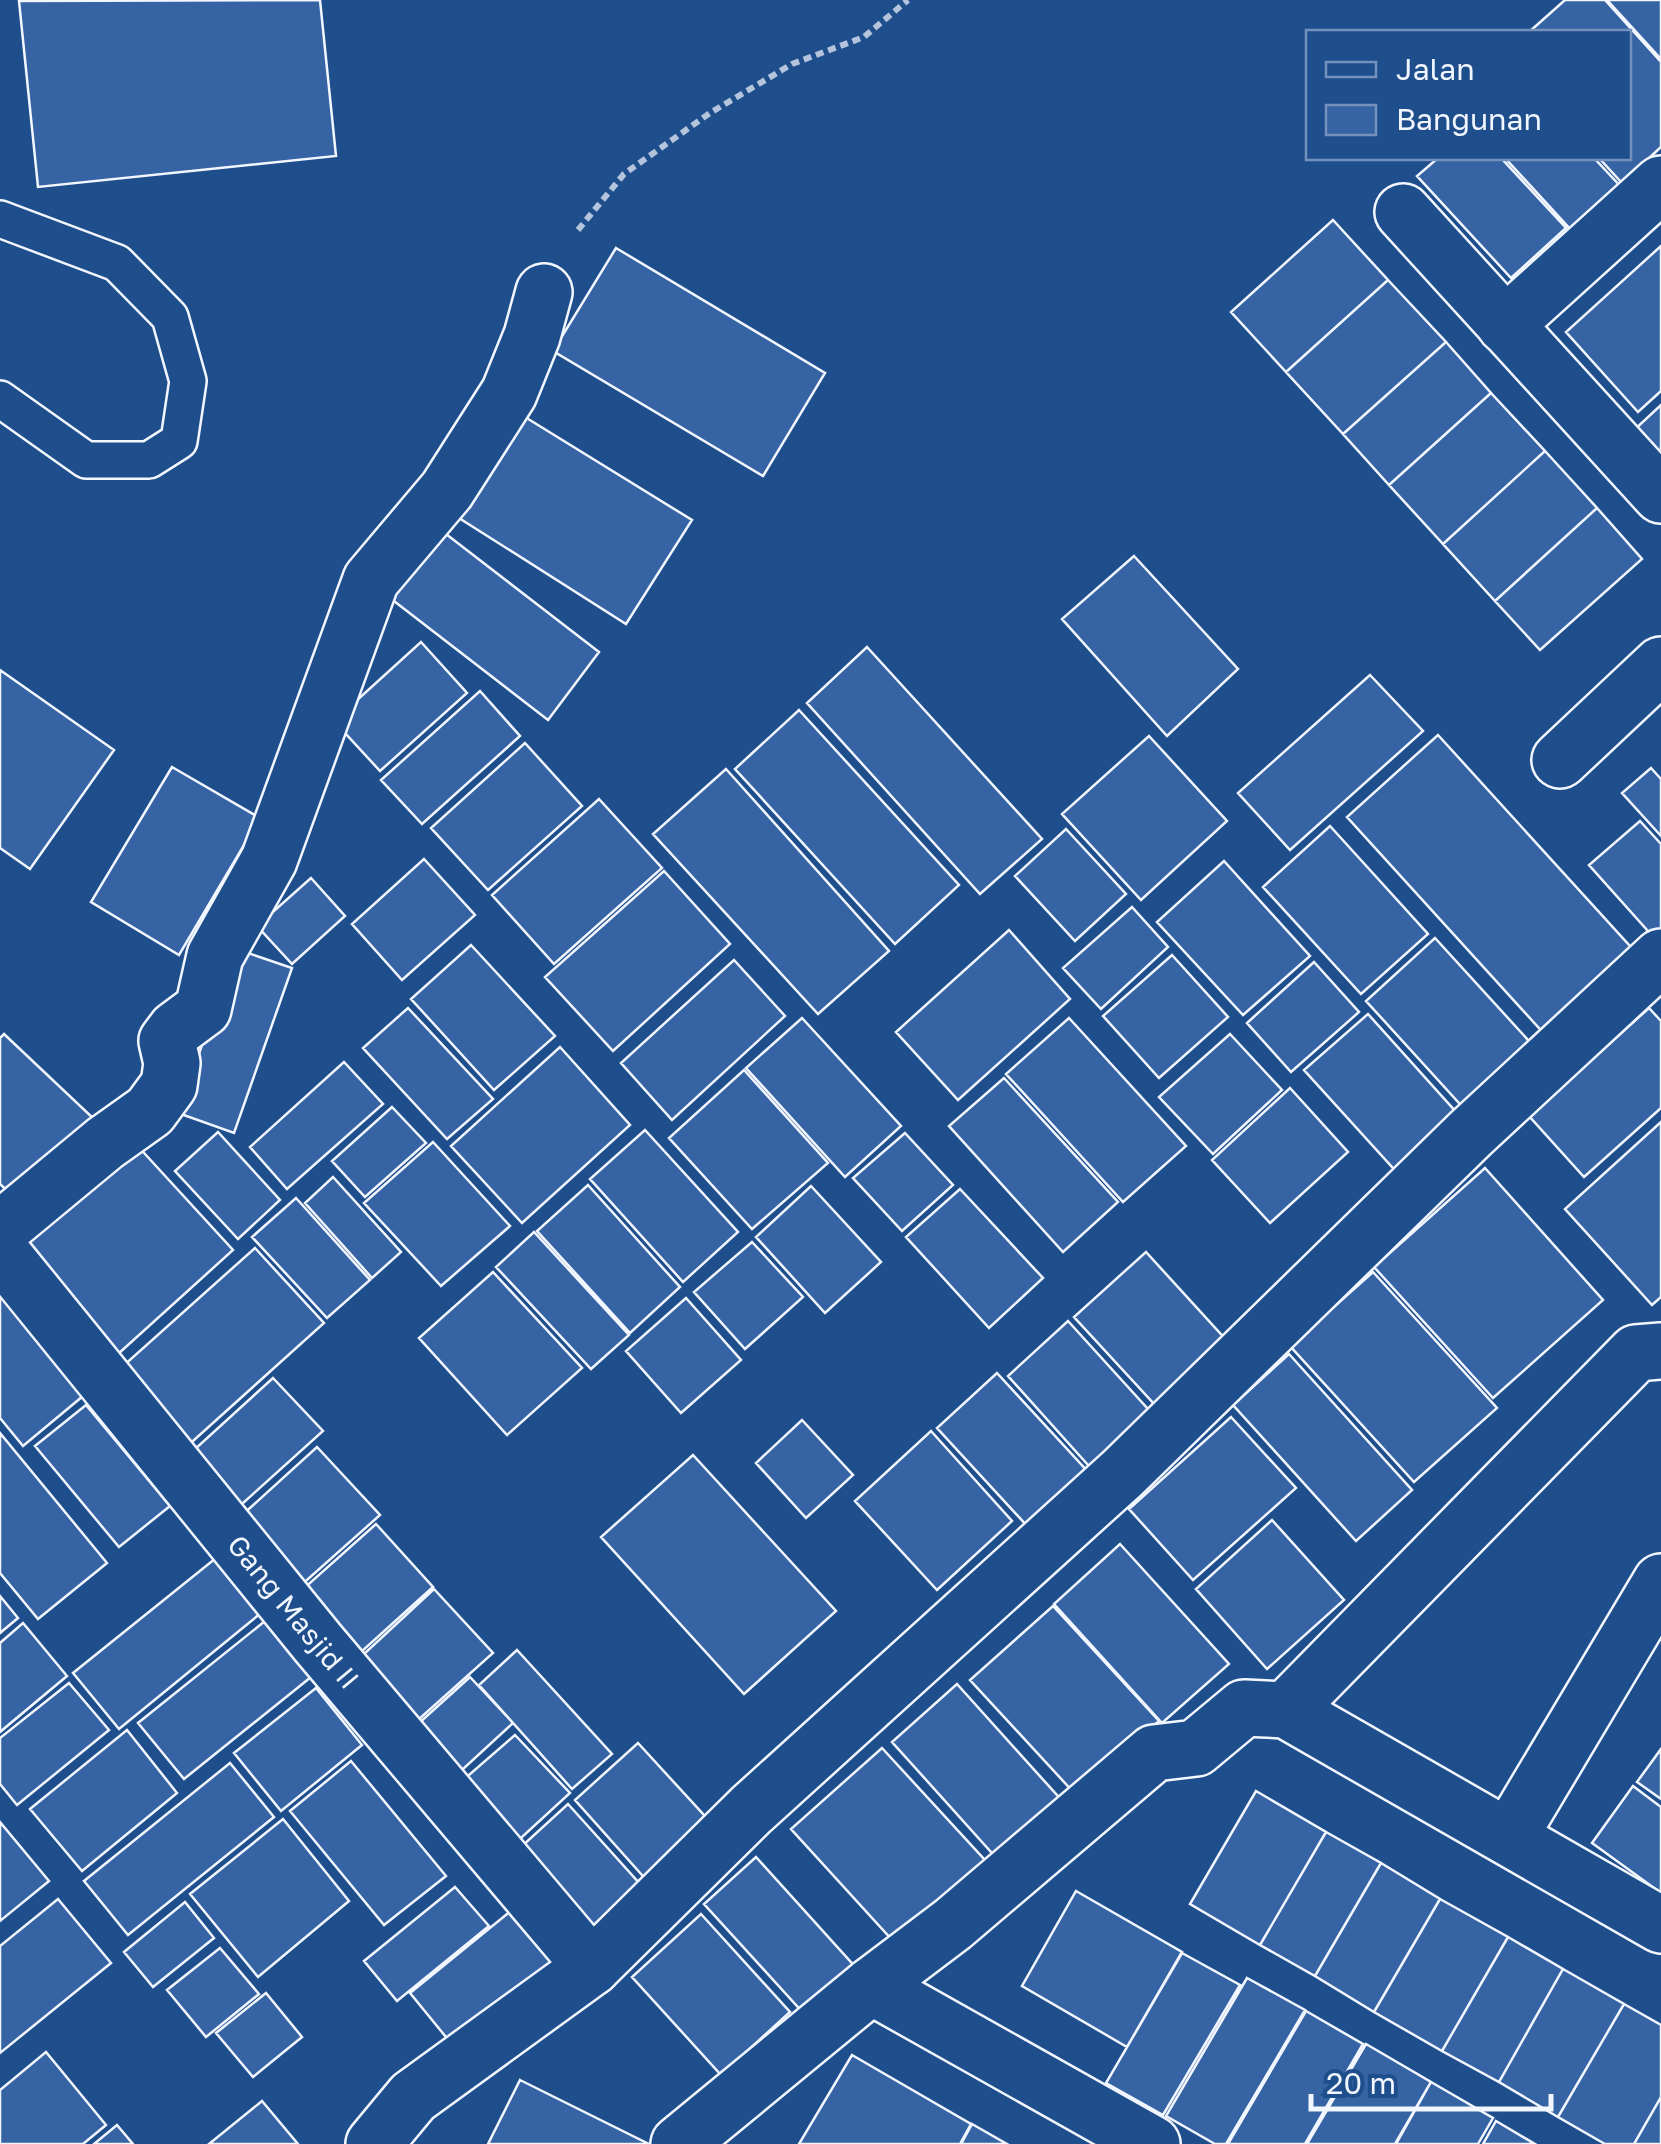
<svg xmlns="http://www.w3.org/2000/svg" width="1661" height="2144" viewBox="0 0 1661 2144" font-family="'Golos Text',sans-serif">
	<rect width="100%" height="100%" fill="#1f4e8c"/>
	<!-- building -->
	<path fill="#3563a3" stroke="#f2f6ff" stroke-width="2.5" d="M320,0L336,156L38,187L19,1Z
		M1565,0H1605L1661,62V147L1622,183L1599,158H1628V32H1529Z
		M1607,0H1661V59Z
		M1438,158H1501L1566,228L1511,278L1417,176Z
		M1505,158H1594L1622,188L1573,232Z
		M1333,220L1388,280L1286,372L1231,312Z
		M1661,246V391L1638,412L1566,332Z
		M616,248L825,373L763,476L553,351Z
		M1388,280L1446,342L1343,434L1286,372Z
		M1446,342L1491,393L1389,485L1343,434Z
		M1491,393L1545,451L1443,544L1389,485Z
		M1661,405V462L1633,431Z
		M512,409L692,520L626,624L448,511Z
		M1545,451L1597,508L1495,601L1443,544Z
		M1597,508L1642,559L1540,650L1495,601Z
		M433,524L599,652L548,720L381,591Z
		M1134,556L1238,669L1167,736L1062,619Z
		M421,642L467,693L380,771L334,721Z
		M867,647L1042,839L980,894L807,703Z
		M0,670L114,750L30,869L0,848Z
		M1370,675L1423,731L1290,850L1238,793Z
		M480,691L520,736L422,824L381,780Z
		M799,710L959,885L895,944L735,769Z
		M1438,735L1639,956L1548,1038L1347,817Z
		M1149,736L1227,821L1141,900L1062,814Z
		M525,743L582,806L488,890L431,828Z
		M172,767L260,818L179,955L91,902Z
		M1651,768L1661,779V836L1622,793Z
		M726,769L889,951L818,1014L653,834Z
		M599,799L662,868L554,964L492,895Z
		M1640,821L1661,844V935L1656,940L1589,865Z
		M1330,826L1428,934L1361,994L1263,887Z
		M1066,829L1126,894L1075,941L1015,876Z
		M424,859L475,915L402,980L352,924Z
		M1224,861L1310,956L1243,1015L1157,922Z
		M664,871L730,944L613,1051L545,977Z
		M311,878L345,916L292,964L257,926Z
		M1132,907L1168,947L1101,1009L1063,968Z
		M1009,930L1070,999L958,1100L896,1032Z
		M1435,938L1539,1052L1469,1114L1366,1001Z
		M471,945L555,1036L494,1090L411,999Z
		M236,949L292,968L234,1133L178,1113Z
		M1172,955L1228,1017L1159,1078L1103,1016Z
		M734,960L785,1016L672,1120L621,1063Z
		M1314,962L1359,1012L1291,1072L1247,1023Z
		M408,1008L493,1099L447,1139L363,1048Z
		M1649,1008L1661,1021V1108L1584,1177L1529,1116Z
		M1368,1014L1465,1122L1402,1178L1304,1070Z
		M802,1018L901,1126L845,1177L746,1068Z
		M1069,1018L1186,1146L1123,1202L1006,1074Z
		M4,1034L94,1119L17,1200L0,1184V1038Z
		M1230,1034L1282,1090L1213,1154L1159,1097Z
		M560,1047L630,1125L522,1223L451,1146Z
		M344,1062L383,1104L287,1189L250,1147Z
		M744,1070L828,1163L752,1229L669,1138Z
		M1004,1078L1118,1202L1063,1252L949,1126Z
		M1290,1088L1348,1152L1270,1223L1212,1160Z
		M392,1107L426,1143L365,1197L332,1161Z
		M1661,1122V1297L1652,1305L1565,1209Z
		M645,1130L738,1232L683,1282L590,1179Z
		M218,1132L280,1200L238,1239L175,1171Z
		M905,1133L953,1185L902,1231L853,1178Z
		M134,1142L233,1250L117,1355L18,1246Z
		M433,1142L510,1226L441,1286L364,1203Z
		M1485,1168L1603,1300L1493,1398L1374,1267Z
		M333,1177L401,1252L372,1278L305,1203Z
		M588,1185L680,1287L630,1333L537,1231Z
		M811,1186L881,1262L825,1313L756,1237Z
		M960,1189L1043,1278L989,1328L906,1237Z
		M296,1198L370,1280L327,1318L252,1237Z
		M534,1232L629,1335L591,1369L496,1267Z
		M752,1242L803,1297L745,1349L694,1292Z
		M255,1248L324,1323L183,1450L113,1375Z
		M1146,1252L1228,1342L1156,1406L1074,1317Z
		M493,1272L582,1368L507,1435L419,1338Z
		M1373,1272L1497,1408L1414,1482L1290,1346Z
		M0,1295L83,1396L23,1446L0,1418Z
		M686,1298L741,1360L681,1413L626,1351Z
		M1068,1321L1157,1419L1097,1475L1008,1376Z
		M1289,1354L1412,1490L1356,1541L1233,1405Z
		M997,1373L1090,1474L1029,1528L937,1428Z
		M273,1378L323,1431L232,1513L183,1460Z
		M86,1405L170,1506L119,1547L35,1446Z
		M1231,1417L1296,1488L1193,1580L1129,1509Z
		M802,1420L853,1475L806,1518L756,1463Z
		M931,1431L1012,1521L937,1590L855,1501Z
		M0,1433L107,1563L38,1619L0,1573Z
		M317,1447L380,1515L289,1596L228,1528Z
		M693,1455L836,1611L744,1694L601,1537Z
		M1272,1520L1344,1600L1267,1669L1196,1589Z
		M376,1524L433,1587L350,1662L293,1598Z
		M1120,1544L1229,1664L1162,1723L1054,1604Z
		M216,1558L261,1613L119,1729L73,1673Z
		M434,1589L493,1653L408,1729L351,1666Z
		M0,1596L18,1618L0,1633Z
		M1053,1606L1159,1721L1076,1795L970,1680Z
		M270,1617L316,1673L184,1779L138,1723Z
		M23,1623L67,1676L0,1732V1643Z
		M517,1650L612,1754L572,1789L479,1685Z
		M470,1677L513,1723L450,1781L408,1733Z
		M69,1683L109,1730L17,1805L0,1784V1738Z
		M957,1684L1065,1804L1000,1862L892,1742Z
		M316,1688L362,1745L281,1811L234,1753Z
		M127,1730L177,1793L82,1871L30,1809Z
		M515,1735L570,1793L509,1849L454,1788Z
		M638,1743L714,1826L650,1884L575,1800Z
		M882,1748L995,1871L904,1953L791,1829Z
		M1661,1749V1799L1637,1782Z
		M351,1761L446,1876L384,1925L290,1811Z
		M230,1763L274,1817L128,1935L84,1881Z
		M1633,1786L1661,1807V1893L1592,1843Z
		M1256,1791L1326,1832L1260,1945L1190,1904Z
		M568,1804L640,1884L582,1937L510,1857Z
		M283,1819L349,1901L258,1977L190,1894Z
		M0,1822L49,1881L0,1921Z
		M1326,1832L1381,1863L1315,1976L1260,1945Z
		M756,1857L858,1970L806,2016L704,1904Z
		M1381,1863L1440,1899L1374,2012L1315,1976Z
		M455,1887L489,1926L397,2001L364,1961Z
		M1076,1891L1182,1952L1127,2047L1022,1986Z
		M58,1899L111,1963L0,2053V1946Z
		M1440,1899L1508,1937L1442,2051L1374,2012Z
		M185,1902L214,1938L153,1987L124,1952Z
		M512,1910L561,1969L459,2053L410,1993Z
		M701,1914L790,2012L721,2075L632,1977Z
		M1508,1937L1563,1969L1499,2082L1442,2051Z
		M220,1948L259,1994L206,2037L167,1990Z
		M1182,1953L1240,1985L1163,2115L1106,2083Z
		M1563,1969L1624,2004L1558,2117L1499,2082Z
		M1247,1978L1305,2010L1226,2144H1215L1166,2116Z
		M266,1993L302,2037L253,2077L216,2033Z
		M1624,2004L1661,2025V2097L1634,2144H1605L1558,2117Z
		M1306,2011L1363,2044L1305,2144H1228Z
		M1366,2044L1431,2082L1395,2144H1307Z
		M46,2052L106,2125L83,2144H0V2090Z
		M852,2055L971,2124L960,2144H799Z
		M520,2080L649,2144H488Z
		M1431,2082L1493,2118L1478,2144H1396Z
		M1661,2097V2144H1634Z
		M262,2101L298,2144H209Z
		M1496,2121L1535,2144H1483Z
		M972,2124L1007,2144H961Z
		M117,2125L133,2144H94Z"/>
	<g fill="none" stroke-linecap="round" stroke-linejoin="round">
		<defs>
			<path id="service" d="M0,219L117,263L170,317L188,381L179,441L149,460H86L0,399"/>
			<g id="minor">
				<path d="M1403,212L1661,495"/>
				<path d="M1505,325L1661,184"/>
				<path d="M1560,760L1661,665"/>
				<path d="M0,1230L105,1143L150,1111L169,1085L172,1063L167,1041L176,1029L203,1009L215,956L269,860L371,580L447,490L509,393L532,336L544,292"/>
				<path id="s1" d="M0,1251L318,1643L592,1967"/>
				<path d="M1286,1710L1636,1353L1661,1351"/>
				<path d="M1509,1837L1661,1582"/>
				<path d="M871,1986L1152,2144"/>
				<path d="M374,2144L413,2097L592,1967L751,1810L1123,1473L1471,1133L1661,957"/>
				<path d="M679,2144L871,1986L953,1924L1154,1753L1196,1748L1244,1708L1286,1710L1661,1925"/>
			</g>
		</defs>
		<!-- service casing -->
		<use href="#service" stroke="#f2f6ff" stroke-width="40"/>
		<!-- minor casing -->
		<use href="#minor" stroke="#f2f6ff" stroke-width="60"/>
		<!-- path -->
		<path stroke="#b3c4dc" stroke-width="6" stroke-dasharray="8 5" stroke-linecap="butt" d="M578,230L624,174L710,113L792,64L864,37L908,0"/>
		<!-- service -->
		<use href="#service" stroke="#1f4e8c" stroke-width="35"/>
		<!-- minor -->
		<use href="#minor" stroke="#1f4e8c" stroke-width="55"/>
	</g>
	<g text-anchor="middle" stroke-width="8" stroke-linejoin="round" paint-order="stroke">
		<!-- street labels -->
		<g font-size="28" fill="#f2f6ff" stroke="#1f4e8c">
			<text dy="10" stroke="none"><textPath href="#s1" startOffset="465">Gang Masjid II</textPath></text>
		</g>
	</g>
	<!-- legend -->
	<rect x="1306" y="30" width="325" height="130" fill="#1f4e8c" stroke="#7391ba" stroke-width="2.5"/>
	<rect x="1326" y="62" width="50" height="15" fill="#1f4e8c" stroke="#7391ba" stroke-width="2.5"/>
	<text x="1396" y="80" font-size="30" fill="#f2f6ff">Jalan</text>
	<rect x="1326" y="105" width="50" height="30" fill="#3563a3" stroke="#7391ba" stroke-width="2.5"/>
	<text x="1396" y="130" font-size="30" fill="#f2f6ff">Bangunan</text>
	<!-- scale -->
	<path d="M1311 2094v15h240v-15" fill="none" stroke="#f2f6ff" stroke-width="5"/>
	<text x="1326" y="2094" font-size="30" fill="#f2f6ff" stroke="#1f4e8c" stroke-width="8" paint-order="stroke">20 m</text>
</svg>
